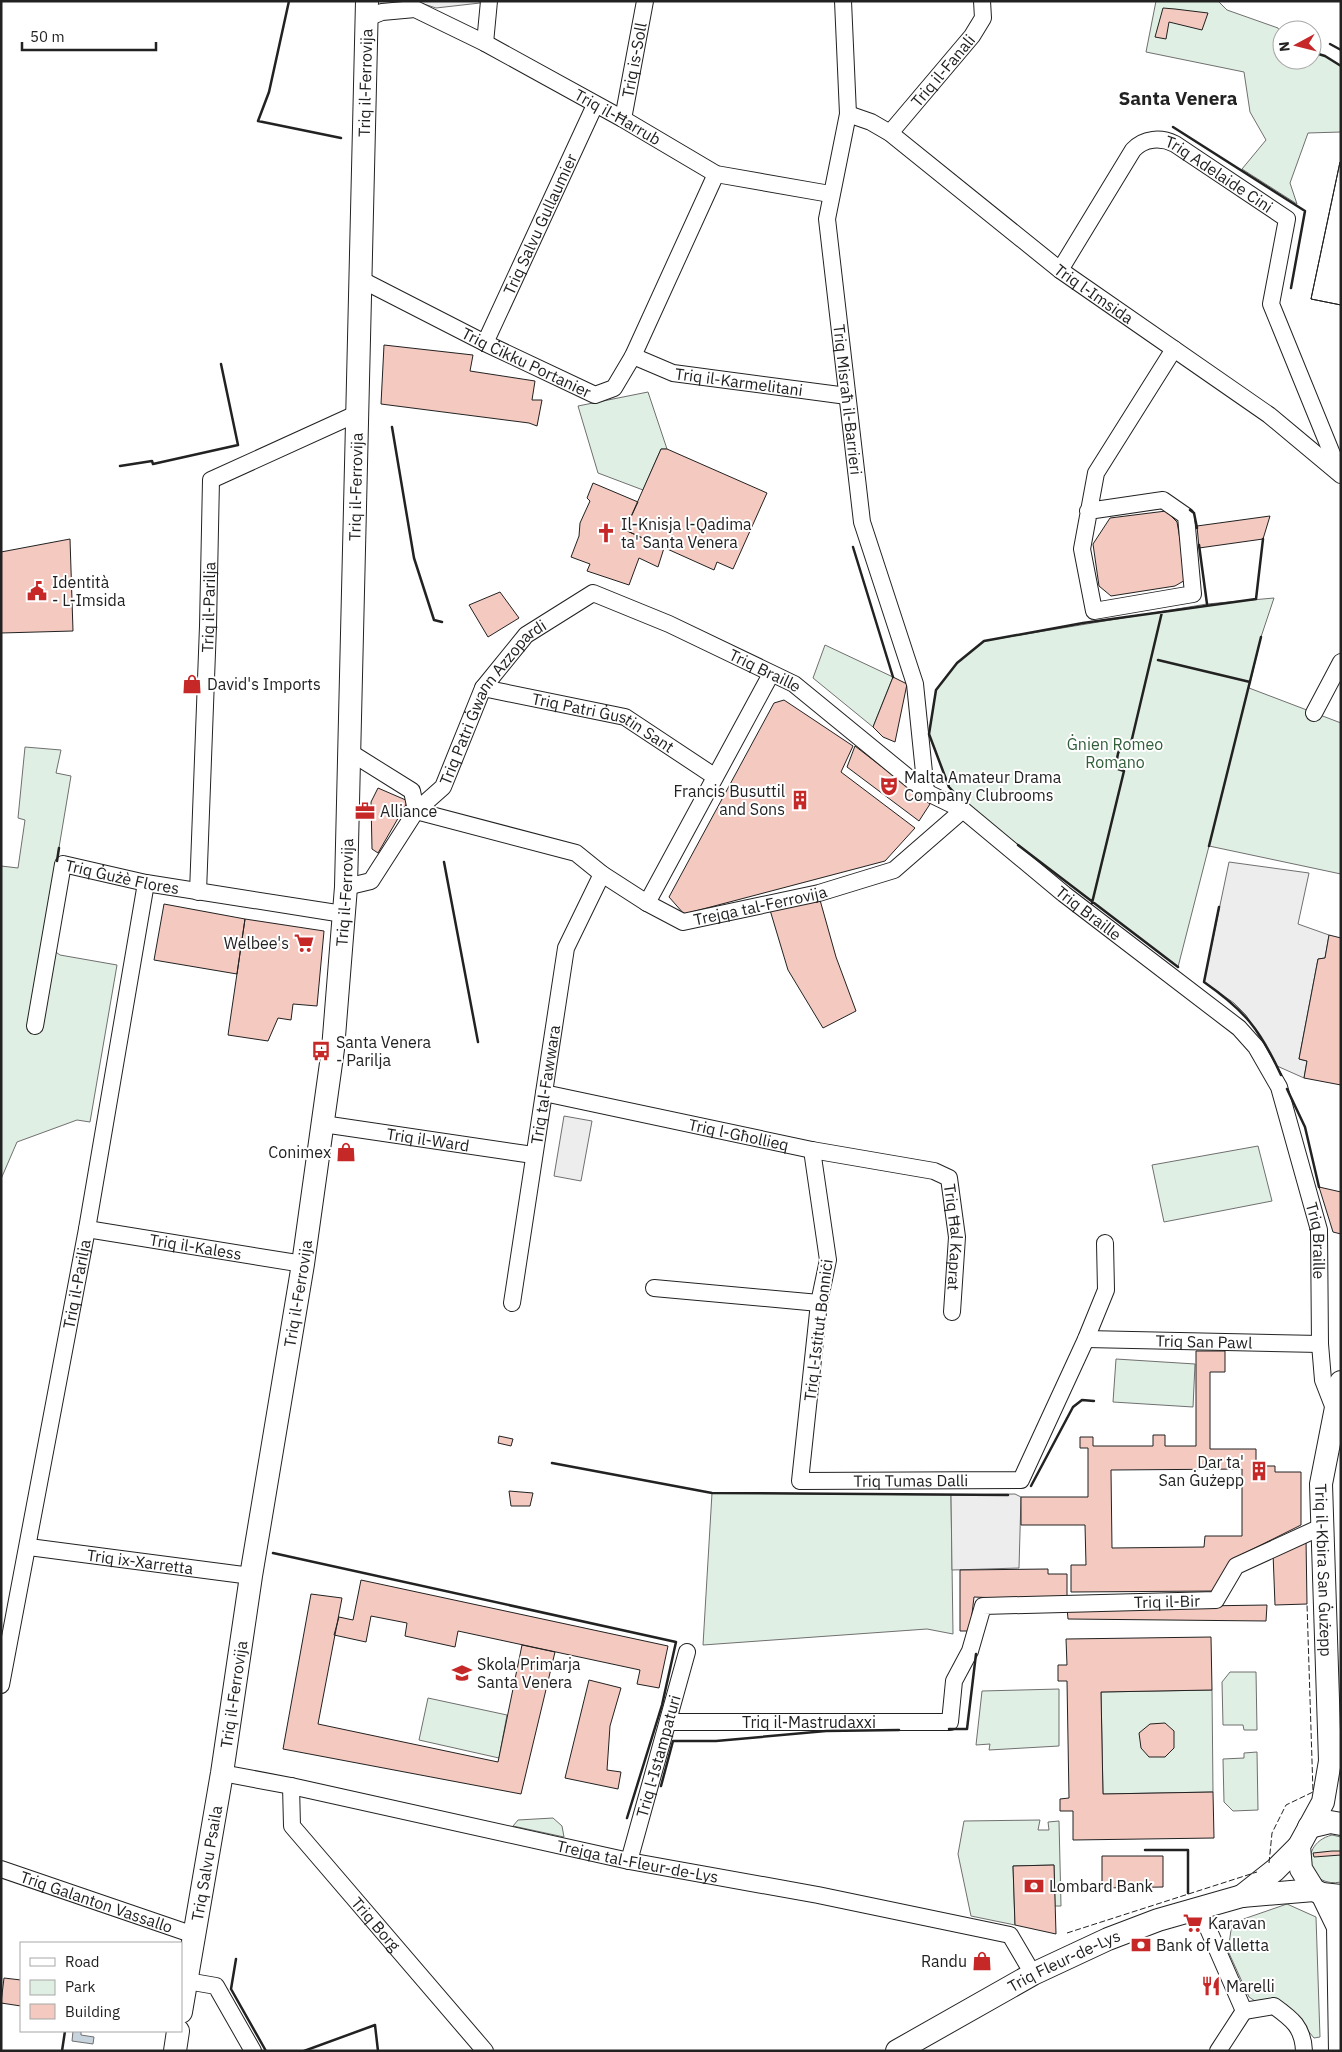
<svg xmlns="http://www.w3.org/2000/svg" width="1342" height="2052" viewBox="0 0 1342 2052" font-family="'IBM Plex Sans',sans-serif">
	<rect width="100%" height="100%" fill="#fff"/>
	<!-- green -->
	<path fill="#e0efe3" stroke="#6f6f6f" d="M1156,1H1218L1227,10L1278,28L1282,37V60H1312V52L1325,56L1341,66V132L1308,133L1290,183L1297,204L1242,169L1266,140L1250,112L1244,72L1146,52Z
		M648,392L667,449H661L643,490L598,473L578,406Z
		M1274,598L1261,637L1249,688L1341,723V874L1209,846L1178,967L962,802L949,787L929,734L936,690L957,663L984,641L1207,604Z
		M825,645L893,677L873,727L813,678Z
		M25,747L61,750L56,773L71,776L43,943L60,955L117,965L90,1122L77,1120L17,1142L1,1179V866L18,868L25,820L18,818Z
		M1258,1146L1272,1201L1164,1222L1152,1165Z
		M1116,1359L1195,1364L1193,1407L1113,1402Z
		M712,1493L951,1495L953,1634L927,1629L703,1645Z
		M1230,1672H1256L1257,1730H1244L1243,1725H1223L1222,1682Z
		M1059,1689V1746L989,1750L990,1744L976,1745L982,1691Z
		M1212,1690L1213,1792L1103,1794L1101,1692Z
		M428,1698L507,1715L499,1758L419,1740Z
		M1257,1752L1258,1810L1233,1811L1224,1802L1223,1759L1244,1758V1753Z
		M553,1818L562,1826L564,1837L513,1826L518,1820Z
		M1040,1820L1038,1830H1049L1048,1822L1059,1821L1061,1906H1055L1054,1865L1013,1866L1015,1925L971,1916L958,1854L964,1821Z
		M1332,1835L1341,1837V1882C1307,1889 1297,1844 1332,1835Z
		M1287,1904L1316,1917L1320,2037L1314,2038L1287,2005L1258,2003L1249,1997L1228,1951L1232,1923Z"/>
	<!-- parking -->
	<path fill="#ededed" stroke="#6f6f6f" d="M415,1H480V3L436,8Z
		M1229,862L1309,873L1298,924L1329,935L1325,958L1318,959L1299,1059L1307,1061L1304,1078L1277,1066L1246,1015L1234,1003L1204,982Z
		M564,1116L592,1121L581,1181L554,1176Z
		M1015,1494L1021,1497L1019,1568L952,1570L951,1495Z"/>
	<!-- water -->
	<path fill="#c7d3dd" stroke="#6f6f6f" d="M73,2031H81V2035L94,2037L93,2044L72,2041Z"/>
	<!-- building -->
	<path fill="#f3c9c0" stroke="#222" fill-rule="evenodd" d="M1163,8L1175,9L1208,13L1202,30L1169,22L1166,39L1155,37Z
		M1340,162H1341V305L1311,299Z
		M1340,162H1341V305L1311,299Z
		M384,345L473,355L470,371L535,381L532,400H542L537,426L529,423L381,404Z
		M661,449H667L767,493L733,569L717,562L714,570L625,530Z
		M593,483L638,502L625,530L664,548L658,567L639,558L629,585L587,571L590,564L571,557L579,536L580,523L590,501L587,498Z
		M1166,511L1177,522L1187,579L1175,586L1111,596L1099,586L1093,544L1110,518Z
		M1270,516L1263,539L1199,548L1197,526Z
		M70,539L73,631L1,633V552Z
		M500,592L519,618L488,637L469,605Z
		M893,677L907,684L895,742L883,737L873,727Z
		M784,700L853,746L841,772L915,828L885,861L684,914L669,897L774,703Z
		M855,746L930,804L919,821L847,767Z
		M378,788L408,801L378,853L372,849L371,802Z
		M820,900L836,957L856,1011L823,1028L788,970L770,910Z
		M164,904L245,919L237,974L154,960Z
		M245,919L324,931L317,1006L293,1004L291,1020L278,1018L268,1041L228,1035Z
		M1329,935L1341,938V1085L1304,1078L1307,1061L1299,1059L1318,959L1325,958Z
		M1319,1187L1341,1192V1234L1333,1232Z
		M1196,1351H1225V1372H1210V1449H1256V1466H1275V1472H1301V1525L1231,1560L1215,1591L1071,1592V1565H1086L1085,1525H1021V1497H1088V1448H1080V1437H1093V1446H1153V1435H1165V1446H1196ZM1242,1469V1536H1205L1204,1547L1112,1548L1111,1470Z
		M499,1436L513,1439L511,1446L498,1443Z
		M509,1491L533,1493L530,1506H511Z
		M1306,1539L1307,1604L1275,1605L1273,1553Z
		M1048,1569V1574H1067V1601L974,1597L970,1631H960V1570Z
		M361,1580L668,1646L659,1688L637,1684L640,1670L458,1631L455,1647L405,1636L407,1623L371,1616L366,1642L334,1635L339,1617L353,1620Z
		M311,1594L342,1598L318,1724L498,1762L522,1645L555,1652L521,1794L283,1749Z
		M1267,1605L1266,1621L1068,1619L1067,1608Z
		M1211,1637L1212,1690L1101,1692L1103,1794L1213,1792L1214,1838L1073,1840V1811H1060V1799L1069,1798L1067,1681H1058V1665H1067L1066,1639Z
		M589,1680L621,1688L610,1726L607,1770L621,1772L618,1789L565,1778Z
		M1165,1723L1174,1731V1748L1165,1757H1149L1141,1748L1139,1733L1150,1724Z
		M1332,1851H1341V1855L1314,1857L1313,1853Z
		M1102,1856H1163V1887L1102,1888Z
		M1054,1865L1056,1934L1015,1925L1013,1866Z
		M4,1978L21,1980V2006L1,2003Z"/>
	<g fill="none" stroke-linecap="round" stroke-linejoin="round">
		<defs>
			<g id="street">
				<path id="s1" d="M843,1L848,114L827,219L862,522L915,684L926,792"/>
				<path id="s2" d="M367,18L382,12L415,9L485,43L623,119L716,174L830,194"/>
				<path d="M485,43L489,1"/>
				<path id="s3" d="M848,114L871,122L890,133L1060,270L1269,415L1341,475"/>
				<path id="s4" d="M623,119L645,1"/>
				<path id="s5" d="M890,133L972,36L983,18L982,1"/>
				<path id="s6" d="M1060,270L1133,150C1144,138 1161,137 1175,144L1287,219L1271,304L1339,471"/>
				<path id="s7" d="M362,280L485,343L595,395L614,388L633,356L716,174"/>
				<path id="s8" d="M485,343L595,105"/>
				<path id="s9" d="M633,356L673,373L847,396"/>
				<path d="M1088,511L1163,500L1186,516L1193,594L1094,611L1082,549L1096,473L1174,349"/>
				<path id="s10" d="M483,688L625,717L714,776"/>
				<path d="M1314,713L1341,662"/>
				<path d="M348,751L412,791L416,811"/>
				<path id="s11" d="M416,811L576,853L602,874L647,903L683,922L819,893L894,870L963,810"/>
				<path id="s12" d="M346,887L371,881L416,811L443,787L483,688L526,635L593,593L669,624L794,684L926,792L963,810L1064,894L1239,1028L1256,1047L1279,1087L1319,1230L1320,1344L1323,1380L1335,1411"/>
				<path id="s13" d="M198,892L208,626L211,480L356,414"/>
				<path d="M647,903L771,674"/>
				<path id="s14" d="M35,1026L63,864L146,883L343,914"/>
				<path id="s15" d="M544,1093L812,1150L934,1171L949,1178L957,1237L952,1312"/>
				<path id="s16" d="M323,1124L533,1155"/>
				<path id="s17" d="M812,1150L828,1260L819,1303L800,1481L1021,1480L1086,1339L1106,1290L1105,1243"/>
				<path id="s18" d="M87,1229L303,1264"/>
				<path d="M654,1288L819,1303"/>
				<path id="s19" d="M512,1303L566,948L602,874"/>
				<path id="s20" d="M1086,1339L1320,1344"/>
				<path id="s21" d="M29,1547L251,1576"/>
				<path id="s22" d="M1,1685L87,1229L146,883"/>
				<path id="s23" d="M668,1722H950L954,1681L970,1651L983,1606L1216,1600L1236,1566L1321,1527"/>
				<path id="s24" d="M222,1773L291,1786L629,1861L818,1895L1010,1935L1033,1974"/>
				<path id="s25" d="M291,1786L292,1826L485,2051"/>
				<path id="s26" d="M629,1861L687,1652"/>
				<path id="s27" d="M1,1869L194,1935"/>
				<path d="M1199,1908L1244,2011"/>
				<path d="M187,1981L216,1986L253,2051"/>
				<path d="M1244,2011L1274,2006C1292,2019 1303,2027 1304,2051"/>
				<path d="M1218,2051L1244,2011"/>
			</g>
			<g id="secondary">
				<path id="s28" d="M1341,1382L1321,1484L1330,1761L1323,1802L1299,1846L1301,1869L1314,1890L1322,1894L1341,1896"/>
				<path d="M1309,1827L1330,1822L1341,1824"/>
				<path d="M1322,1894L1338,1927L1340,2051"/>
				<path d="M1242,1896L1275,1870L1299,1846"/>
				<path id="s29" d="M181,2012L222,1773L251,1576L303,1264L333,1049L346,887L367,1"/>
				<path d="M175,2051L178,2031"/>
				<path id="s30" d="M897,2051L1033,1974L1108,1939L1158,1920L1242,1896L1314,1890"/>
			</g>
		</defs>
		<!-- street casing -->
		<use href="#street" stroke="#222" stroke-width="18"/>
		<!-- secondary casing -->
		<use href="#secondary" stroke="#222" stroke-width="24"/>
		<!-- street -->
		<use href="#street" stroke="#fff" stroke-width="16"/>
		<!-- secondary -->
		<use href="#secondary" stroke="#fff" stroke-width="22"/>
		<!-- fence -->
		<path stroke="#222" stroke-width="1" stroke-dasharray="6 2.5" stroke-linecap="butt" d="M1269,1863L1272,1833L1286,1805L1313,1792L1307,1604
			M1067,1933L1257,1872"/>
		<!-- wall -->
		<path stroke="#222" stroke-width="2.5" d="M289,1L269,92L258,121L341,138
			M1330,44L1341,50
			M1312,52L1325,56L1341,66
			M1173,127L1305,211L1291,288
			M392,427L414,558L434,620L442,622
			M120,466L152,461L153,464L238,445L221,364
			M1190,510L1194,513L1197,528
			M1199,545L1207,604
			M853,547L893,677
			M1158,660L1250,682
			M963,802L949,787L929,734L936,690L957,663L984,641L1083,623L1256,599L1263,539
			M1018,845L1178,967
			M1209,846L1261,637
			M57,861L59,848
			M444,862L478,1042
			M1092,903L1124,771L1118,769C1116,757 1117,749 1127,742L1131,743L1162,612
			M1219,907L1204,982C1244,1010 1260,1029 1281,1075
			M1287,1089L1305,1127L1319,1187
			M552,1463L712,1493L1008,1495
			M1031,1486L1073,1407L1082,1400L1094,1401
			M273,1553L676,1642L662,1705L627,1818
			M949,1729H967L976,1654
			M661,1786L673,1741H716L826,1731L899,1730
			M1145,1850H1188V1893
			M236,1959L231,1989L266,2051
			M62,2051L65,2031
			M304,2051L375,2025L378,2051"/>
	</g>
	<!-- icons -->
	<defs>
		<symbol id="church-bare" viewBox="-9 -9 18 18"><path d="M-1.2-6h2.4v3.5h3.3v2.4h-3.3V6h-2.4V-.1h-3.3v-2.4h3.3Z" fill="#c62828" stroke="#fff" stroke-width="2.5" paint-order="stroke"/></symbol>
		<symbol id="civic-bare" viewBox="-9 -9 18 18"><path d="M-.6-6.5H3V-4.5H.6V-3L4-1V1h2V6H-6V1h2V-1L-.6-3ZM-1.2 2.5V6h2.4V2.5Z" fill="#c62828" stroke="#fff" stroke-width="2.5" paint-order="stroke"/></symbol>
		<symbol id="shop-bare" viewBox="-9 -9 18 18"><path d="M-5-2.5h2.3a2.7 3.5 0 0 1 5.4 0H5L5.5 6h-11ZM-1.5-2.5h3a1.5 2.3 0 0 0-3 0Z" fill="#c62828" stroke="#fff" stroke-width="2.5" paint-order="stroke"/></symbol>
		<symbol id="theatre-bare" viewBox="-9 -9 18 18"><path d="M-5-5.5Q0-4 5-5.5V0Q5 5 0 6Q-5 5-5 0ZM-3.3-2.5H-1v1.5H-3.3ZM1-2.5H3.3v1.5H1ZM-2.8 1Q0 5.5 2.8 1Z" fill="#c62828" stroke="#fff" stroke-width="2.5" paint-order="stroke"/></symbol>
		<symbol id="building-bare" viewBox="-9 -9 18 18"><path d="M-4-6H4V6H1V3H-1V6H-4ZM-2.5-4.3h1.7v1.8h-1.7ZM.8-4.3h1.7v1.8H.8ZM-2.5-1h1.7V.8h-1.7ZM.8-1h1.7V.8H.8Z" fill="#c62828" stroke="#fff" stroke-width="2.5" paint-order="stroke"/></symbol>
		<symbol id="office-bare" viewBox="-9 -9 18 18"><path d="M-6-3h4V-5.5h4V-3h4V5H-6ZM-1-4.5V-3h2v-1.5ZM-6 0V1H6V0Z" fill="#c62828" stroke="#fff" stroke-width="2.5" paint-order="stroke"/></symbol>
		<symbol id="supermarket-bare" viewBox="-9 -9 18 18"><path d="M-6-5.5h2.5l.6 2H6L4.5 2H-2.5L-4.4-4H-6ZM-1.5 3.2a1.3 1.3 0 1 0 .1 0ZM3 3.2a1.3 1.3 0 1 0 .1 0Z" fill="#c62828" stroke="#fff" stroke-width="2.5" paint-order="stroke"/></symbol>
		<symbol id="bus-bare" viewBox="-9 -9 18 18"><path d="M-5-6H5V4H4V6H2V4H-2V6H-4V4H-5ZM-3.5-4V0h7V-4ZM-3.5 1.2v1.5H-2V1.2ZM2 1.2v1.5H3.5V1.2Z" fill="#c62828" stroke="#fff" stroke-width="2.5" paint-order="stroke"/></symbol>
		<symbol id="school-bare" viewBox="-9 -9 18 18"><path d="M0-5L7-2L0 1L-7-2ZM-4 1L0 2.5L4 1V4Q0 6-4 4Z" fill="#c62828" stroke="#fff" stroke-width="2.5" paint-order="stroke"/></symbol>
		<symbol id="bank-bare" viewBox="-9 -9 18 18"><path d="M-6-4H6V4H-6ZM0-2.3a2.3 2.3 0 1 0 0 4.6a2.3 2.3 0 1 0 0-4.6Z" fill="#c62828" stroke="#fff" stroke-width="2.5" paint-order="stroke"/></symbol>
		<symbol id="restaurant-bare" viewBox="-9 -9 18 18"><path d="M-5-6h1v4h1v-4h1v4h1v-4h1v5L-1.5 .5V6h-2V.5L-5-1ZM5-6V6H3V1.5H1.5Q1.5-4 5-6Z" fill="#c62828" stroke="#fff" stroke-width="2.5" paint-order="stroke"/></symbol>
	</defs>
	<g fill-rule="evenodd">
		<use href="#church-bare" x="592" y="519" width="28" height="28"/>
		<use href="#civic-bare" x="23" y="577" width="28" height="28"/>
		<use href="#shop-bare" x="178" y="670" width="28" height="28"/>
		<use href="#theatre-bare" x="875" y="772" width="28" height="28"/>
		<use href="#building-bare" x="786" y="786" width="28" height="28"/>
		<use href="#office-bare" x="351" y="797" width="28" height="28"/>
		<use href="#supermarket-bare" x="290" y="929" width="28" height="28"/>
		<use href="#bus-bare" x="307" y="1037" width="28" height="28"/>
		<use href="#shop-bare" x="332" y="1138" width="28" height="28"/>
		<use href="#building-bare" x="1245" y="1457" width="28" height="28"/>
		<use href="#school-bare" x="448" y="1659" width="28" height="28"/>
		<use href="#bank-bare" x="1020" y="1872" width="28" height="28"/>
		<use href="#supermarket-bare" x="1179" y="1909" width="28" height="28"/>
		<use href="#bank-bare" x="1127" y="1931" width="28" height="28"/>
		<use href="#shop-bare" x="968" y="1947" width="28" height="28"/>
		<use href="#restaurant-bare" x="1197" y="1972" width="28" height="28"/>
	</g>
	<g text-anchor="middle" stroke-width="4" stroke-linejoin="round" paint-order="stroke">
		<!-- street labels -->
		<g font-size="16" fill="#222" stroke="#fff">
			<text dy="6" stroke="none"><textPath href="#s4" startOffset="60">Triq is-Soll</textPath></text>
			<text dy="6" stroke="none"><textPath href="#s5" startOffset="82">Triq il-Fanali</textPath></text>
			<text dy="6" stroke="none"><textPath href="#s29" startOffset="1942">Triq il-Ferrovija</textPath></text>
			<text dy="6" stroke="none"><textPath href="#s2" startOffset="279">Triq il-Ħarrub</textPath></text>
			<text dy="6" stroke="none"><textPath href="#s6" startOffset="239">Triq Adelaide Cini</textPath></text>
			<text dy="6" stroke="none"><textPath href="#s8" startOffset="131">Triq Salvu Gullaumier</textPath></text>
			<text dy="6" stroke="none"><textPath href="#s3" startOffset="306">Triq l-Imsida</textPath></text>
			<text dy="6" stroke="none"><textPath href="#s7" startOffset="184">Triq Ċikku Portanier</textPath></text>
			<text dy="6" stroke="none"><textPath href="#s9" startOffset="110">Triq il-Karmelitani</textPath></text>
			<text dy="6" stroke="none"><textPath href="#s1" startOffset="402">Triq Misraħ il-Barrieri</textPath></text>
			<text dy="6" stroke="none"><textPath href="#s29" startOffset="1538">Triq il-Ferrovija</textPath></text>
			<text dy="6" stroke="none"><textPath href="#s13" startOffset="285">Triq il-Parilja</textPath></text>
			<text dy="6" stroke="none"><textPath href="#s12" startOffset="588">Triq Braille</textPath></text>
			<text dy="6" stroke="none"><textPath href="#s12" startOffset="245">Triq Patri Ġwann Azzopardi</textPath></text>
			<text dy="6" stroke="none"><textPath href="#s10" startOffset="126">Triq Patri Ġustin Sant</textPath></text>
			<text dy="6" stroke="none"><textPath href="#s14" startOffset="225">Triq Ġużè Flores</textPath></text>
			<text dy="6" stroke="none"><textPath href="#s29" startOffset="1132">Triq il-Ferrovija</textPath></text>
			<text dy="6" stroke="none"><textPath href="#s11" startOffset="372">Trejqa tal-Ferrovija</textPath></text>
			<text dy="6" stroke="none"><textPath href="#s12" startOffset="994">Triq Braille</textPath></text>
			<text dy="6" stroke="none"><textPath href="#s19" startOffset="221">Triq tal-Fawwara</textPath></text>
			<text dy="6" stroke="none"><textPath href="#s15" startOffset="199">Triq l-Għollieq</textPath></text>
			<text dy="6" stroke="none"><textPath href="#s16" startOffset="106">Triq il-Ward</textPath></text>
			<text dy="6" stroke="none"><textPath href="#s15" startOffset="474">Triq Ħal Kaprat</textPath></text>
			<text dy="6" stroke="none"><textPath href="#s12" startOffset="1414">Triq Braille</textPath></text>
			<text dy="6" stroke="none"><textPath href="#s18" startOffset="110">Triq il-Kaless</textPath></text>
			<text dy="6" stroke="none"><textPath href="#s22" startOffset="408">Triq il-Parilja</textPath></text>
			<text dy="6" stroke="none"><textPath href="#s29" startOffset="728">Triq il-Ferrovija</textPath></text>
			<text transform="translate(818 1330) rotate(-83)" y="6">Triq l-Istitut Bonniċi</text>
			<text dy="6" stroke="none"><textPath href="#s20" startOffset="118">Triq San Pawl</textPath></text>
			<text dy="6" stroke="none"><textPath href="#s17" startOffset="445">Triq Tumas Dalli</textPath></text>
			<text dy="6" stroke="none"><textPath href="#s21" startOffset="112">Triq ix-Xarretta</textPath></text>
			<text dy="6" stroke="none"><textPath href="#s28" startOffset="190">Triq il-Kbira San Ġużepp</textPath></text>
			<text dy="6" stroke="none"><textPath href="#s23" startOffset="588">Triq il-Bir</textPath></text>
			<text dy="6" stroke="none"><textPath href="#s29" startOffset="322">Triq il-Ferrovija</textPath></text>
			<text dy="6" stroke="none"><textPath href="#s23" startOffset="141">Triq il-Mastrudaxxi</textPath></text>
			<text dy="6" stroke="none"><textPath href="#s26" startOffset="109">Triq l-Istampaturi</textPath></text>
			<text dy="6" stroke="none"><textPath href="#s24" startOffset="425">Trejqa tal-Fleur-de-Lys</textPath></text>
			<text dy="6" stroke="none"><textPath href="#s29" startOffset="151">Triq Salvu Psaila</textPath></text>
			<text dy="6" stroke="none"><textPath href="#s27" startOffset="101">Triq Galanton Vassallo</textPath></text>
			<text dy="6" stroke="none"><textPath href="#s25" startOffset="169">Triq Borg</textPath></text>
			<text dy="6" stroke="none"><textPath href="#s30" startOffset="190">Triq Fleur-de-Lys</textPath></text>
		</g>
		<!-- poi labels -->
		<g font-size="16" fill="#222" stroke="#fff" text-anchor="start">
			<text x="621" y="530">Il-Knisja l-Qadima<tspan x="621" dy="18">ta' Santa Venera</tspan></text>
			<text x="52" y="588">Identità<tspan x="52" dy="18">- L-Imsida</tspan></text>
			<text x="207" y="690">David's Imports</text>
			<text x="904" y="783">Malta Amateur Drama<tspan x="904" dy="18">Company Clubrooms</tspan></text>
			<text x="785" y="797" text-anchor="end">Francis Busuttil<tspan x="785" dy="18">and Sons</tspan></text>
			<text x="380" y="817">Alliance</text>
			<text x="289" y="949" text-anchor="end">Welbee's</text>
			<text x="336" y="1048">Santa Venera<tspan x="336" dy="18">- Parilja</tspan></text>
			<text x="331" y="1158" text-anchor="end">Conimex</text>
			<text x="1244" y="1468" text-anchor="end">Dar ta'<tspan x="1244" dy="18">San Ġużepp</tspan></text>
			<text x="477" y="1670">Skola Primarja<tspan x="477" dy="18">Santa Venera</tspan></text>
			<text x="1049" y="1892">Lombard Bank</text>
			<text x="1208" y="1929">Karavan</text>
			<text x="1156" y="1951">Bank of Valletta</text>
			<text x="967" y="1967" text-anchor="end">Randu</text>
			<text x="1226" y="1992">Marelli</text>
		</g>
		<!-- park labels -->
		<g font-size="16" fill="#2f5e38" stroke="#fff">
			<text x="1115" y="750">Ġnien Romeo<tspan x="1115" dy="18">Romano</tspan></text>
		</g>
		<!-- quarter labels -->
		<g font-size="19" font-weight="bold" fill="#222" stroke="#fff">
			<text x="1178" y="105">Santa Venera</text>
		</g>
	</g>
	<!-- border -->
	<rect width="1342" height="2052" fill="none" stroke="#222222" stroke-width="5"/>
	<!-- legend -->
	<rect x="20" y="1942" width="162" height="90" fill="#ffffff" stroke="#a7a7a7"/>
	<rect x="30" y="1958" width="25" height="8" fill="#ffffff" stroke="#a7a7a7"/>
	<text x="65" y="1967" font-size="15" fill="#222222">Road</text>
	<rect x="30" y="1980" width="25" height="15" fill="#e0efe3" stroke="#a7a7a7"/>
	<text x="65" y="1992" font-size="15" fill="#222222">Park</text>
	<rect x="30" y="2004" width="25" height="15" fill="#f3c9c0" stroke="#a7a7a7"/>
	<text x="65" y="2017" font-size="15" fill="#222222">Building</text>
	<!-- north arrow -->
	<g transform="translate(1297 45) rotate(263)"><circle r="24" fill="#ffffff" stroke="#a7a7a7"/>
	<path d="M0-4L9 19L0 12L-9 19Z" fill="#c62828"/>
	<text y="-8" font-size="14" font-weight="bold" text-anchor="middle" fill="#222222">N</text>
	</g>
	<!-- scale -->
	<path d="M22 42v8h134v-8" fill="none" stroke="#222222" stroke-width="2.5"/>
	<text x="30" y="42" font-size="15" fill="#222222" stroke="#ffffff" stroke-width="4" paint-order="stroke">50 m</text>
</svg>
